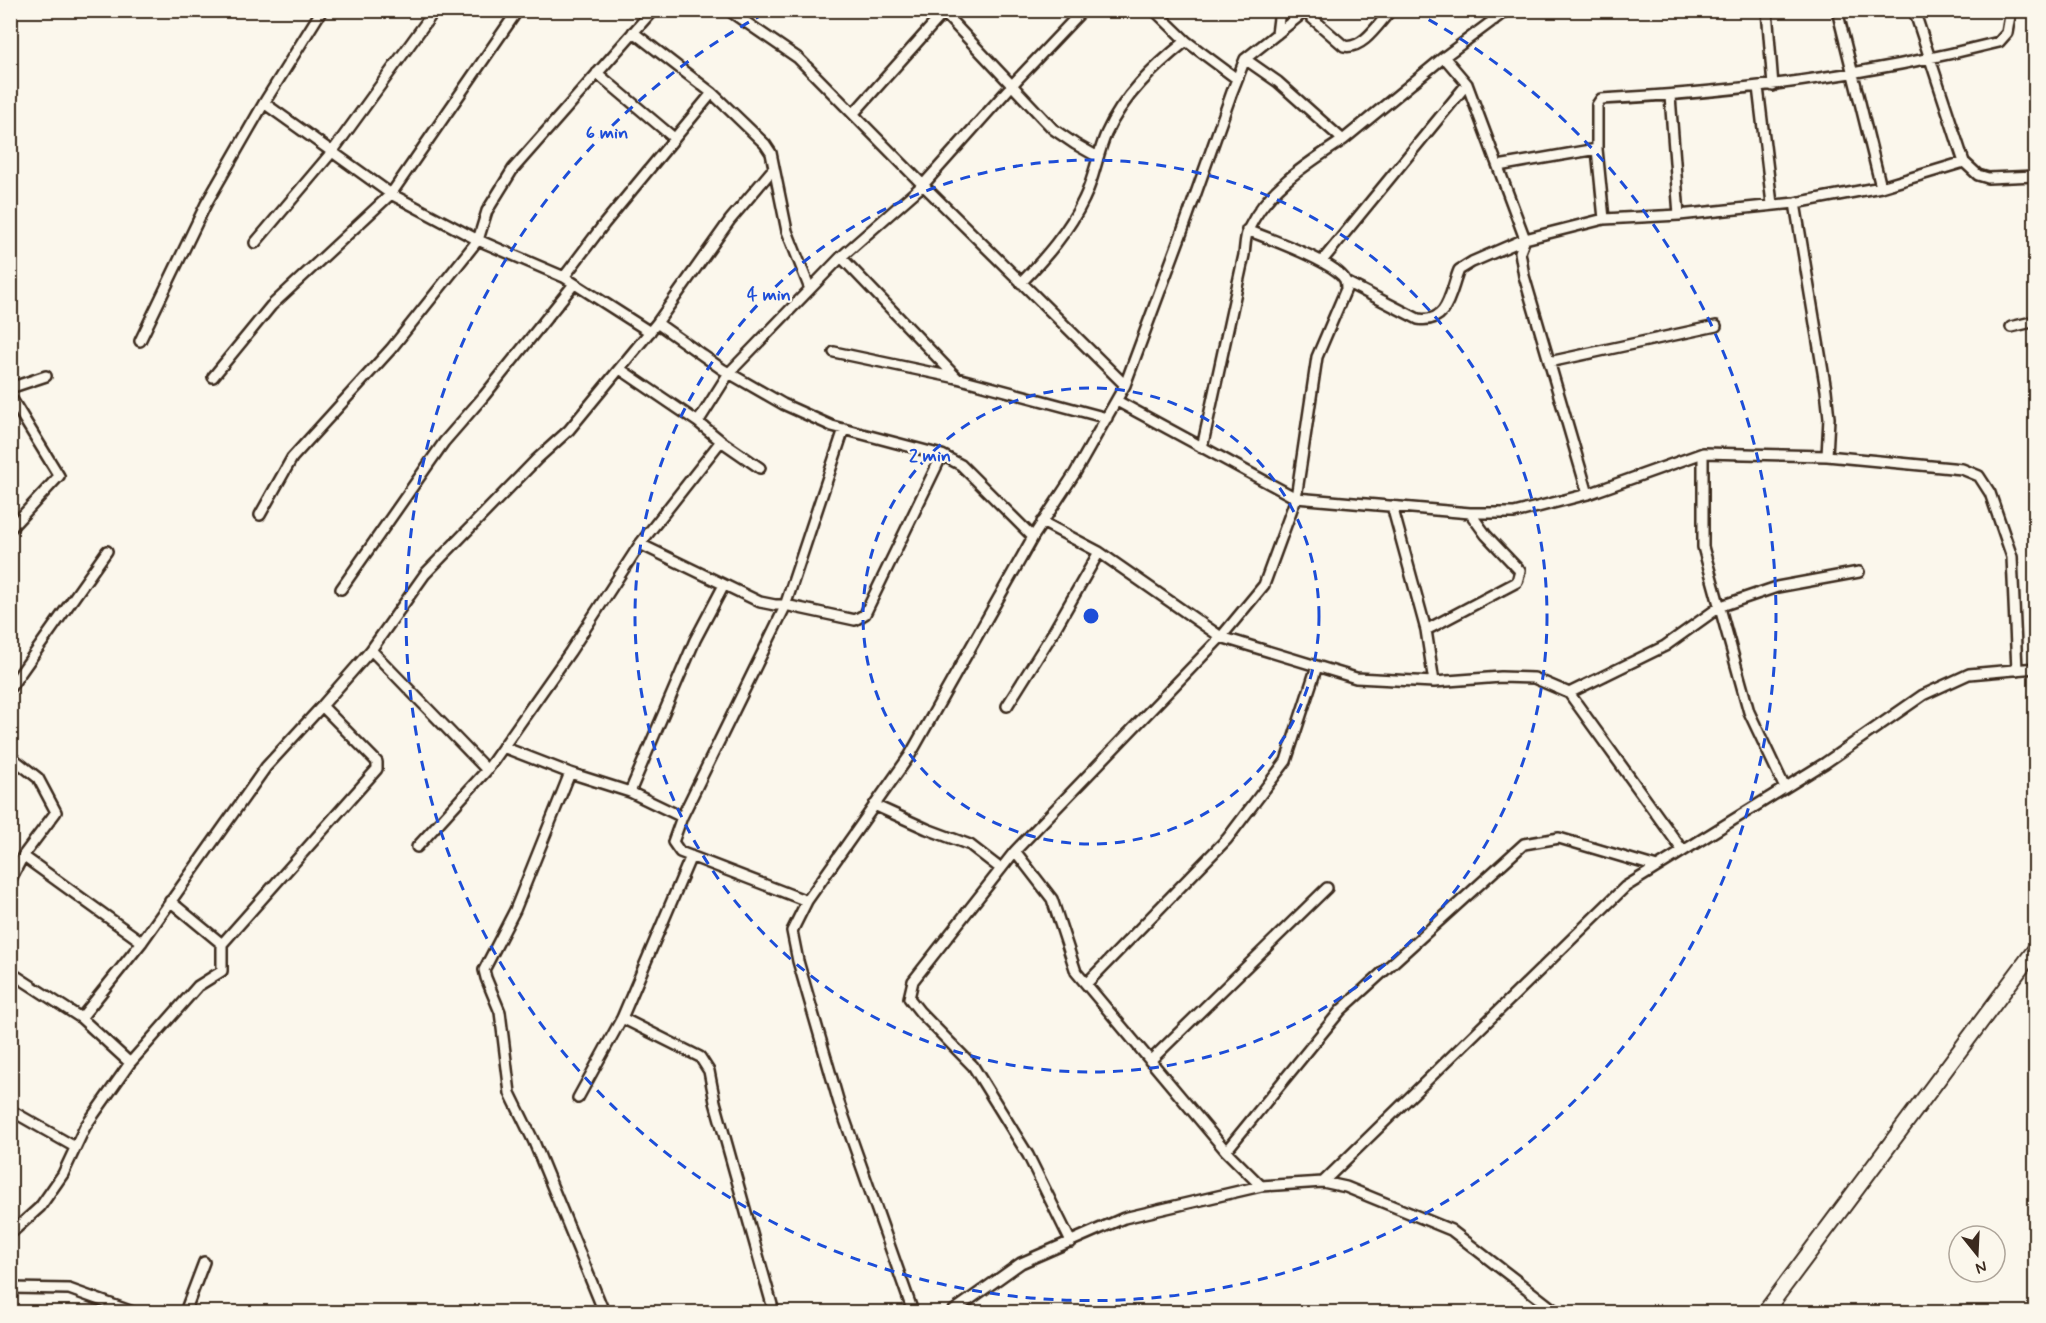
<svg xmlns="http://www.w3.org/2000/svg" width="2046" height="1323" viewBox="0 0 2046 1323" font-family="Mynerve,sans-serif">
	<rect width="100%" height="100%" fill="#fbf7ec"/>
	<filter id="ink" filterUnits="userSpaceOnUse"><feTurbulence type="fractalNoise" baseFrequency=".0167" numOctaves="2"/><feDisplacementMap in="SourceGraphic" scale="12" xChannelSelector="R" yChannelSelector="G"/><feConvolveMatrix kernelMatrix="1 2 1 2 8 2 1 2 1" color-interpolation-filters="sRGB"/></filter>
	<g filter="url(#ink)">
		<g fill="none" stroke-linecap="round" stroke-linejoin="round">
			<defs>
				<path id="street" d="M728,10L798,58L923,185L1125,385
					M1154,10L1186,41
					M1485,10L1494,20
					M1767,10L1773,86
					M1837,10L1881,187
					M1914,10L1964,162
					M1305,12L1344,46C1363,50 1379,23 1391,10
					M944,13L1053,129L1075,144L1098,157
					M633,32L712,93L765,144L771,153L787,231L810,289
					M1277,34L1280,10
					M1444,57L1467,84L1525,239L1520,252L1524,276L1588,494
					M597,73L674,138
					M1758,87L1772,204
					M1670,96L1679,215
					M264,103L391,194L478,240L564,277L650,332
					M854,113L946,10
					M1343,140L1444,57L1507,10
					M1498,166L1597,149
					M1795,203L1826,390L1829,418L1827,456
					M1604,219L1597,149V105L1601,99C1738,92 1866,76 1999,42L2007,33L2011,10
					M255,243L332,152L435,10
					M841,257L957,378
					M1322,261L1467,84
					M564,277L604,224L712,93
					M1346,282L1418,319C1449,324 1450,291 1459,270L1472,262L1525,239L1604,219L1679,215L1795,203L1881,187L1964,162L1978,175L1988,178L2036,176
					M1021,283C1045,258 1069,231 1084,199C1094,179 1097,155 1106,134C1123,96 1154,67 1186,41L1237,79
					M657,323L722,369L783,404L832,426L942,455L961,465L1033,537
					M2011,327L2036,321
					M140,341L206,204L264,103L322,10
					M834,352L957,378L1107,418
					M1549,362L1716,326
					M620,369L698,422L721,441L760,468
					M213,377L271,306L391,194L518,10
					M10,388L46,376
					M10,396L59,476L10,529
					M1117,401L1296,498L1470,513H1514L1588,494L1703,453L1827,456L1962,469L1979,476L1990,493L2012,557L2017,670
					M698,422L729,373L841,257L923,185L1013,84L1083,10
					M1202,448L1244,255C1245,247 1245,235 1249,228C1269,187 1307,164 1343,140L1278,82L1245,59L1307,10
					M1703,453V547L1749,712L1785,788
					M1392,506L1426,630L1434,682
					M260,515L292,458L391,349L478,240L487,211L513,169L653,10
					M1042,522L1099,552L1221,637L1356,678L1434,682L1501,677L1534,678L1569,693L1683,851
					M640,544L760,602L775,605H785L855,620L865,614L942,455
					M341,589L444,442L484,396L574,284
					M1426,630L1517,582L1520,571L1486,535L1470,513
					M371,650L487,770
					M10,688L107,551
					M1569,693L1665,646L1721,606L1777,587L1859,572
					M1007,706L1051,636L1099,552
					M503,747L570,773L630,792L682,817
					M10,756L38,778L56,812L23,856L10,881
					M570,773L515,910L484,970L486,978L500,1012L510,1093L534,1142L604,1312
					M630,792L695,640L724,585
					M874,805L927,829L970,845L1001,869
					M417,847L487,770L570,652L640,544L721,441
					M1015,851L1052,899L1076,972L1226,1151L1261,1186
					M23,856L142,942
					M170,901L222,944
					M807,901L680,852L673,842L682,817L784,609L844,429
					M10,972L81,1018L130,1063
					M1086,984L1227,839L1286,761L1317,666
					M81,1018L142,942L266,767L322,706L371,650L425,574L537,459L569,430L657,323L730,220L774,168
					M622,1018L700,1057L709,1071L715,1102L774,1312
					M1150,1061L1327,888
					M578,1098L622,1018L691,856
					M10,1110L75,1147
					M1226,1151L1341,1010L1524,844L1559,838L1657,867
					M1323,1182L1625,887L1825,763L1923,695L1969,674L2036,668
					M10,1234L40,1207L63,1174L85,1127L130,1063L198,986L222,971V944L377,769V762L322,706
					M1071,1242L1028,1155L973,1066L920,1012L909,998L913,981L1015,851L1221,637L1264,585L1296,498L1317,357L1346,289C1346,286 1346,283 1345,280C1336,262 1267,238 1247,230
					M10,1288L69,1289L133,1312
					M185,1312L204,1262
					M913,1312L839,1103L798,961L792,931L807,901L910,755L1033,537L1075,473L1125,385L1185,224L1232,92L1245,59
					M952,1312L1021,1263L1124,1218L1261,1186L1323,1182L1346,1187L1451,1230L1557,1312"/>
				<path id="secondary" d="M1765,1312L2036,948"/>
			</defs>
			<!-- street casing -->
			<use href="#street" stroke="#3b2a1e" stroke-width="14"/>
			<!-- secondary casing -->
			<use href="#secondary" stroke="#3b2a1e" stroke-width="18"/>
			<!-- street -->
			<use href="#street" stroke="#fbf7ec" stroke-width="9"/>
			<!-- secondary -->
			<use href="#secondary" stroke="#fbf7ec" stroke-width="14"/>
		</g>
	</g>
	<!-- distance rings -->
	<g fill="none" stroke="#1d4ed8" stroke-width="3" stroke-dasharray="10 8">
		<circle cx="1091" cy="616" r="228"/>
		<circle cx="1091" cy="616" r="456"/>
		<path d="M1413 11A685 685 0 1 1 769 11"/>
	</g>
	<circle cx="1091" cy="616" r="9" fill="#1d4ed8" stroke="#fbf7ec" stroke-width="3"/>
	<g font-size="18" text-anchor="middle" font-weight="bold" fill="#1d4ed8" stroke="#fbf7ec" stroke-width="4.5" stroke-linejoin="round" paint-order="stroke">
		<text x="607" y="138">6 min</text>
		<text x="769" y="300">4 min</text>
		<text x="930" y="461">2 min</text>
	</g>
	<!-- margin -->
	<rect width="2046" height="1323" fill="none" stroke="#fbf7ec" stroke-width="36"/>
	<rect x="18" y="18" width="2010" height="1287" fill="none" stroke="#3b2a1e" stroke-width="2" filter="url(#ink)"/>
	<!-- north arrow -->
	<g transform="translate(1977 1254) rotate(162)"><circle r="28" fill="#fbf7ec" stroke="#aea59a" stroke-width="1.5"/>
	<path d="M0-4.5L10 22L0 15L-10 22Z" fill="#3b2a1e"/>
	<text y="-9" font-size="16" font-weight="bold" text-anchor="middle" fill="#3b2a1e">N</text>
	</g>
</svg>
